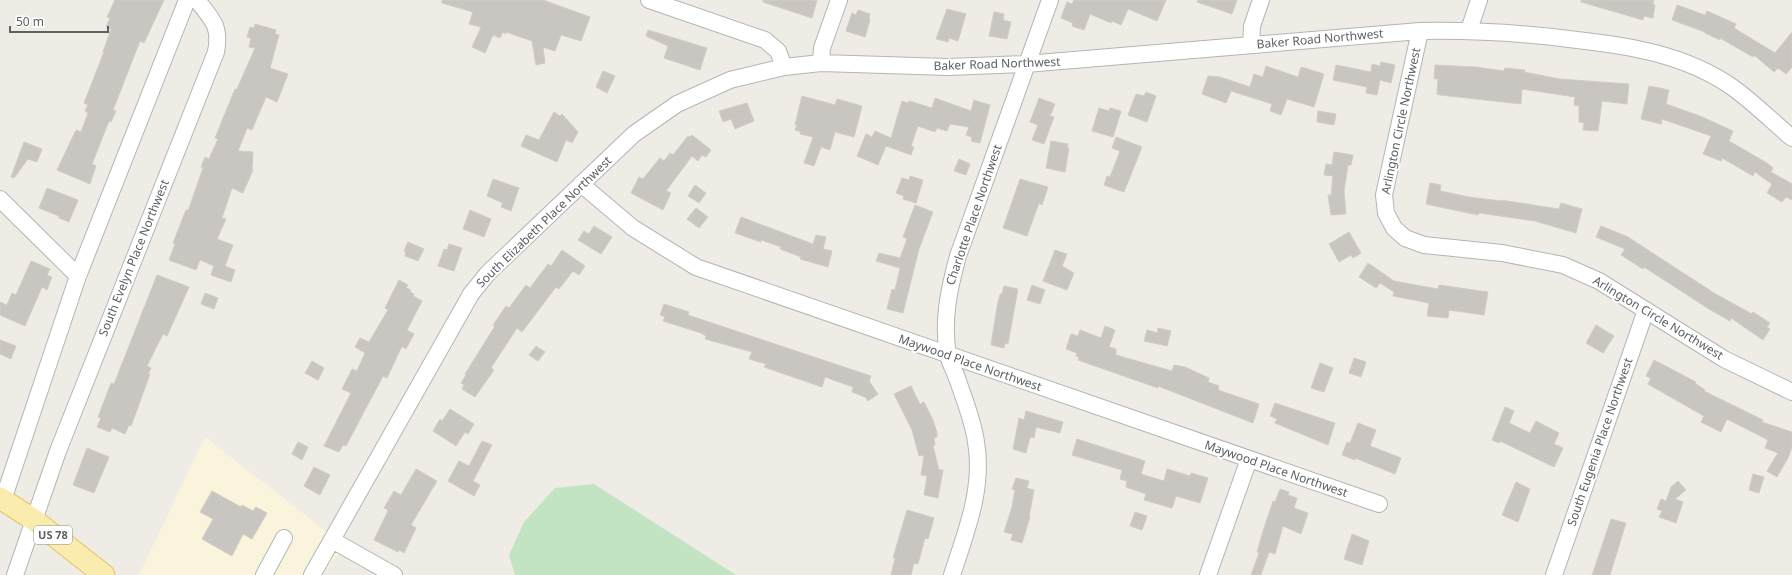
<svg xmlns="http://www.w3.org/2000/svg" width="1792" height="575" viewBox="0 0 1792 575" font-family="'Noto Sans',sans-serif">
	<rect width="100%" height="100%" fill="#eeece5"/>
	<!-- commercial -->
	<path fill="#fbf4dc" d="M205,437L345,546L321,575H139Z"/>
	<!-- green -->
	<path fill="#c3e4c3" d="M594,484L736,575H515L509,555L524,522L555,488Z"/>
	<!-- building -->
	<path fill="#c9c6c2" stroke="#d2cdc3" d="M115,0H164L144,43L140,41L113,110L116,111L111,122L109,121L92,164L96,166L90,184L57,170L76,130L81,132L88,113L85,111L88,105L84,103L104,52H103L111,29L106,27L110,18L107,17Z
		M442,0H543L590,17L581,41L561,35L555,51L543,47L545,63L536,65L532,41L506,32V34L503,32L500,38L493,35L485,53L472,47L481,27L469,24L473,12L442,3Z
		M763,0H817L812,18L763,2Z
		M1074,0H1166L1157,21L1128,9L1121,25L1112,21L1111,23L1090,14L1084,30L1072,26L1073,23L1061,18L1067,2L1072,4Z
		M1198,0H1237L1232,14L1197,2Z
		M1581,0H1654L1653,4L1655,5L1653,18L1644,16L1643,20L1581,2Z
		M1677,5L1705,15L1707,11L1736,24L1734,28L1775,53L1792,32V67L1786,74L1778,68L1774,72L1754,55L1753,57L1720,38V40L1705,33V32L1672,20Z
		M947,9L966,14L958,41L949,38L948,42L936,39Z
		M858,10L870,14L869,19L870,20L865,37L846,31L852,13L856,15Z
		M994,12L1004,14L1003,20L1011,22L1007,39L989,36Z
		M255,24L276,30L275,34L279,35L270,68L288,74L277,102L266,97L252,130L247,128L238,151L253,152L252,169L253,170L243,193L232,188L222,218L226,219L217,239L233,245L225,266L235,270L231,282L211,275L214,266L200,260L196,270L169,260L175,244L173,243L180,225L186,210L188,211L203,168L201,167L205,157L209,159L218,139L215,138L235,89H237L255,48L249,47L251,38L247,37L250,27L254,28Z
		M648,30L707,48L700,70L664,58L668,46L646,36Z
		M1381,62L1395,65L1391,83L1380,80L1377,95L1366,93L1367,87L1333,80L1336,65L1371,72L1372,64L1380,66Z
		M1435,65L1476,67L1504,71L1505,68L1525,70L1524,72L1560,79L1629,84L1627,104L1602,101L1598,131L1583,130L1584,123L1579,122V106L1574,105L1575,97L1522,89L1521,104L1440,95L1437,94L1438,79H1434Z
		M1266,66L1298,77L1301,67L1324,74L1314,107L1287,99L1281,115L1270,111L1272,104L1231,91L1226,103L1202,94L1208,76L1220,77L1250,87L1254,74L1263,77Z
		M603,71L615,76L607,93L596,87Z
		M1649,86L1669,90L1666,104L1700,116L1733,131L1729,141L1767,163L1773,168L1771,172L1792,184V200L1786,197L1782,202L1767,193L1772,184L1755,172L1753,176L1722,158L1721,161L1703,154L1711,136L1662,119L1661,124L1641,119Z
		M1146,92L1156,96L1147,122L1128,115L1136,94L1144,96Z
		M802,96L835,105L837,99L862,106L854,137L835,132L830,150L821,147L814,166L804,163L813,137L800,134L801,132L795,130L797,125H795Z
		M935,98L971,111L974,100L990,105L980,143L971,141L972,137L966,135L969,127L950,124L947,131L937,128L935,132L918,126L911,146L914,147L911,155L886,146L878,165L857,156L866,134L872,137L875,131L891,138L902,101L908,103L909,101L932,108Z
		M1039,98L1055,104L1050,116L1054,117L1044,144L1032,140L1038,125L1030,122Z
		M747,103L754,121L735,129L731,119L723,122L719,111Z
		M1099,108L1109,111L1110,108L1121,111L1113,137L1092,131Z
		M1318,111L1336,114L1334,125L1317,122Z
		M554,112L560,116L562,114L578,132L572,143L566,140L557,162L521,146L526,135L539,140Z
		M692,135L711,150L706,157L702,155L698,161L692,156L666,191L671,193L663,210L631,193L639,177L643,179L660,158L664,161L670,153L673,155L688,136L690,137Z
		M1116,137L1142,147L1124,192L1104,185L1107,176L1110,177L1120,151L1112,148Z
		M1051,141L1068,144L1067,148H1069L1065,172L1046,168Z
		M24,142L42,149L37,162L28,159L14,178L11,177Z
		M1334,152L1353,155L1351,165H1348L1344,191L1346,214L1331,215L1328,195H1331L1333,176L1324,175L1326,164L1332,165Z
		M959,159L970,164L966,175L954,171Z
		M910,176L923,180L916,203L903,199L904,196L896,193L902,178L909,180Z
		M493,179L519,188L511,211L501,207L503,203L487,196Z
		M1020,179L1048,187L1042,205L1039,203L1027,236L1003,228Z
		M1430,183L1441,185L1440,191L1469,197L1501,201V200L1559,209L1561,203L1582,209L1576,233L1535,221L1479,213L1478,215L1426,204Z
		M695,185L706,193L699,203L688,196Z
		M47,188L78,200L69,222L59,218V216L39,208Z
		M915,205L933,212L919,249L903,313L887,309L892,289L895,290L900,268L876,261L879,253L900,258L907,239L903,237Z
		M696,208L708,217L699,228L687,219Z
		M470,210L491,219L484,237L463,229Z
		M741,217L813,244L816,235L826,237L823,249L832,251L828,267L800,259L801,257L780,249L781,247L761,240V242L735,233Z
		M594,226L612,237L601,254L578,240L584,231L589,234Z
		M1601,226L1628,237L1714,293L1752,314L1753,312L1770,323L1767,327L1770,329L1763,340L1731,318L1730,321L1709,309L1644,267L1643,269L1621,255L1625,249L1596,237Z
		M1349,232L1361,253L1353,258L1351,255L1339,262L1329,244Z
		M408,242L424,249L418,261L405,256L406,252L404,251Z
		M449,244L462,248L454,271L438,266L444,249L447,250Z
		M562,250L585,266L579,275L573,271L559,289L556,287L522,332L517,328L491,368L494,370L475,397L462,389L464,385L461,383L466,375L465,374L495,326L493,325L506,306L509,308L526,285L530,288L548,264L551,266Z
		M1055,250L1067,254L1062,266L1074,273L1067,290L1043,281Z
		M31,261L50,269L47,275L52,277L47,290L42,287L25,326L0,315V302L7,305L12,293L16,295Z
		M1368,263L1394,281L1438,289L1439,285L1488,292L1484,315L1449,310L1448,318L1427,316L1429,303L1393,296L1394,292L1380,283L1376,288L1359,277Z
		M157,275L189,287L167,336L163,334L147,366L151,368L148,374H150L131,426L129,425L125,434L112,428L110,432L97,427L101,418L98,417L111,383L114,384Z
		M399,280L408,285L406,288L411,290L410,292L414,294L413,296L422,301L407,330L414,334L406,349L403,347L401,348L387,378L383,376L346,446L343,445L339,452L324,446L351,393L342,389L352,369L357,371L365,353L355,347L360,338L369,342L388,310L385,308Z
		M1032,285L1045,290L1040,304L1027,300Z
		M1004,286L1018,289L1008,344L1005,343L1004,348L991,345L997,307L1000,294H1002Z
		M205,293L218,298L214,309L201,304Z
		M664,304L689,312L688,315L871,376L869,381L878,394L868,401L865,397L852,392L853,387L825,377L822,387L764,367L766,364L749,359L752,352L705,339L706,336L701,333L663,321L665,317L660,315Z
		M1596,325L1614,336L1603,353L1586,343Z
		M1105,326L1115,330L1109,347L1116,349V355L1172,371L1174,365L1185,367L1209,378L1208,382L1219,386L1218,390L1259,404L1253,423L1158,386V388L1078,360L1079,357L1076,356L1077,353L1066,349L1071,334L1078,336L1080,330L1101,338Z
		M1158,328L1171,331L1167,346L1144,341L1147,330L1157,333Z
		M0,340L16,346L11,359L0,354Z
		M536,346L545,352L538,361L529,355Z
		M1354,358L1366,362L1361,377L1349,373Z
		M1654,360L1696,382L1695,383L1705,390L1704,391L1763,420L1762,422L1792,432V447L1788,458L1777,477L1767,471L1778,453L1765,448L1768,440L1727,419L1721,432L1701,422L1704,416L1702,415L1648,384L1651,378L1646,376Z
		M312,361L324,368L318,380L305,373Z
		M1320,363L1333,368L1324,392L1311,388Z
		M911,386L920,404L924,402L933,420L937,433V437L934,438L935,445L933,446L939,470H943L938,498L924,495L927,476L921,475L924,455L919,456L912,430L894,394Z
		M1275,403L1335,423L1328,445L1275,423L1277,419L1270,416Z
		M1505,407L1514,411L1509,423L1530,433L1536,421L1559,433L1554,444L1563,448L1554,467L1500,441L1499,443L1492,440Z
		M450,409L474,424L468,434L465,432L456,446L433,431L440,419L442,421Z
		M1026,411L1063,422L1060,433L1036,427L1034,438L1030,437L1026,453L1013,449L1019,418L1024,420Z
		M1358,423L1376,430L1370,446L1401,458L1395,474L1355,458V460L1342,455L1347,442L1350,443Z
		M1077,439L1145,461L1141,474L1164,481L1167,469L1190,476L1191,473L1208,478L1200,503L1176,496L1172,508L1144,500L1146,494L1126,487L1127,481L1120,479L1122,470L1072,455Z
		M482,441L492,445L473,481L480,485L474,496L448,481L459,461L469,466Z
		M298,442L308,447L302,460L292,454Z
		M87,448L109,457L94,493L73,485Z
		M314,467L330,475L320,495L304,486Z
		M416,469L437,481L411,525L416,528L404,553L399,550L398,552L374,540L387,513L388,510L384,508L394,491L401,495Z
		M1753,474L1764,477L1759,493L1749,490Z
		M1016,478L1029,481L1027,488L1034,490L1029,517H1030L1022,543L1011,540L1013,534L1004,532L1012,507L1015,490L1012,489Z
		M1678,481L1686,490L1675,499L1683,502L1676,523L1659,517L1662,511L1657,509L1661,499L1666,501L1671,487Z
		M1516,482L1530,489L1518,522L1502,515Z
		M1280,489L1289,492L1288,495L1297,498L1294,508L1308,513L1301,534L1283,526L1275,554L1269,552L1261,575H1251L1259,553L1257,552L1264,528L1273,501L1275,502Z
		M212,491L241,507L242,505L253,511L256,507L267,513L252,539L243,534L232,556L202,539L213,519L200,512Z
		M907,510L934,518L928,539L925,538L918,564L914,563L911,575H891L895,558H893Z
		M1135,512L1147,516L1142,530L1130,526Z
		M1611,519L1626,523L1610,575H1592Z
		M1352,534L1369,541L1362,565L1344,559Z"/>
	<g fill="none" stroke-linecap="round" stroke-linejoin="round">
		<defs>
			<path id="minor" d="M649,0L765,40L778,51L784,67
				M1469,30L1479,0
				M1420,31L1384,195L1386,213L1394,228L1405,238L1424,245L1502,253L1563,265L1599,281L1724,359L1792,392
				M1251,45L1252,26L1261,0
				M821,63L822,48L839,0
				M581,184L633,228L696,267L1379,504
				M0,199L78,276
				M3,500L78,276L187,0
				M332,540L394,575
				M15,575L58,451L216,52C221,25 212,20 197,0
				M264,575L284,538
				M312,575L471,294L488,273L634,134L677,104L730,80L784,67L821,63L948,67L1026,64L1420,31C1473,30 1525,33 1577,40C1631,46 1686,55 1732,87C1753,102 1772,121 1792,138
				M952,575C966,532 984,488 976,442C973,420 964,399 957,378C954,370 950,363 948,355C942,321 949,289 958,256L1050,0
				M1208,575L1249,459
				M1554,575L1646,310"/>
			<path id="major" d="M0,498L34,520L104,575"/>
		</defs>
		<!-- minor casing -->
		<use href="#minor" stroke="#b2b5b9" stroke-width="18"/>
		<!-- major casing -->
		<use href="#major" stroke="#e7c164" stroke-width="23"/>
		<!-- minor -->
		<use href="#minor" stroke="#fff" stroke-width="16"/>
		<!-- major -->
		<use href="#major" stroke="#f9ecae" stroke-width="21"/>
	</g>
	<g text-anchor="middle" stroke-width="4" stroke-linejoin="round" paint-order="stroke">
		<!-- shield labels -->
		<rect fill="#fff" stroke="#8d9092" stroke-width="1" x="34" y="526" width="38" height="18" rx="3"/>
		<g font-size="11" font-weight="bold" fill="#5c6064">
			<text x="53" y="539">US 78</text>
		</g>
		<!-- street labels -->
		<g font-size="12" fill="#5c6064" stroke="#fff">
			<text transform="translate(1320 39) rotate(-5)" y="4">Baker Road Northwest</text>
			<text transform="translate(997 64) rotate(-2)" y="4">Baker Road Northwest</text>
			<text transform="translate(1401 121) rotate(-78)" y="4">Arlington Circle Northwest</text>
			<text transform="translate(974 215) rotate(-71)" y="4">Charlotte Place Northwest</text>
			<text transform="translate(544 222) rotate(-44)" y="4">South Elizabeth Place Northwest</text>
			<text transform="translate(134 258) rotate(-68)" y="4">South Evelyn Place Northwest</text>
			<text transform="translate(1658 318) rotate(31)" y="4">Arlington Circle Northwest</text>
			<text transform="translate(970 363) rotate(19)" y="4">Maywood Place Northwest</text>
			<text transform="translate(1600 442) rotate(-71)" y="4">South Eugenia Place Northwest</text>
			<text transform="translate(1276 469) rotate(19)" y="4">Maywood Place Northwest</text>
		</g>
	</g>
	<!-- scale -->
	<path d="M10 26v6h98v-6" fill="none" stroke="#5c6064" stroke-width="2"/>
	<text x="16" y="26" font-size="12" fill="#5c6064" stroke="#ffffff" stroke-width="3" paint-order="stroke">50 m</text>
</svg>
